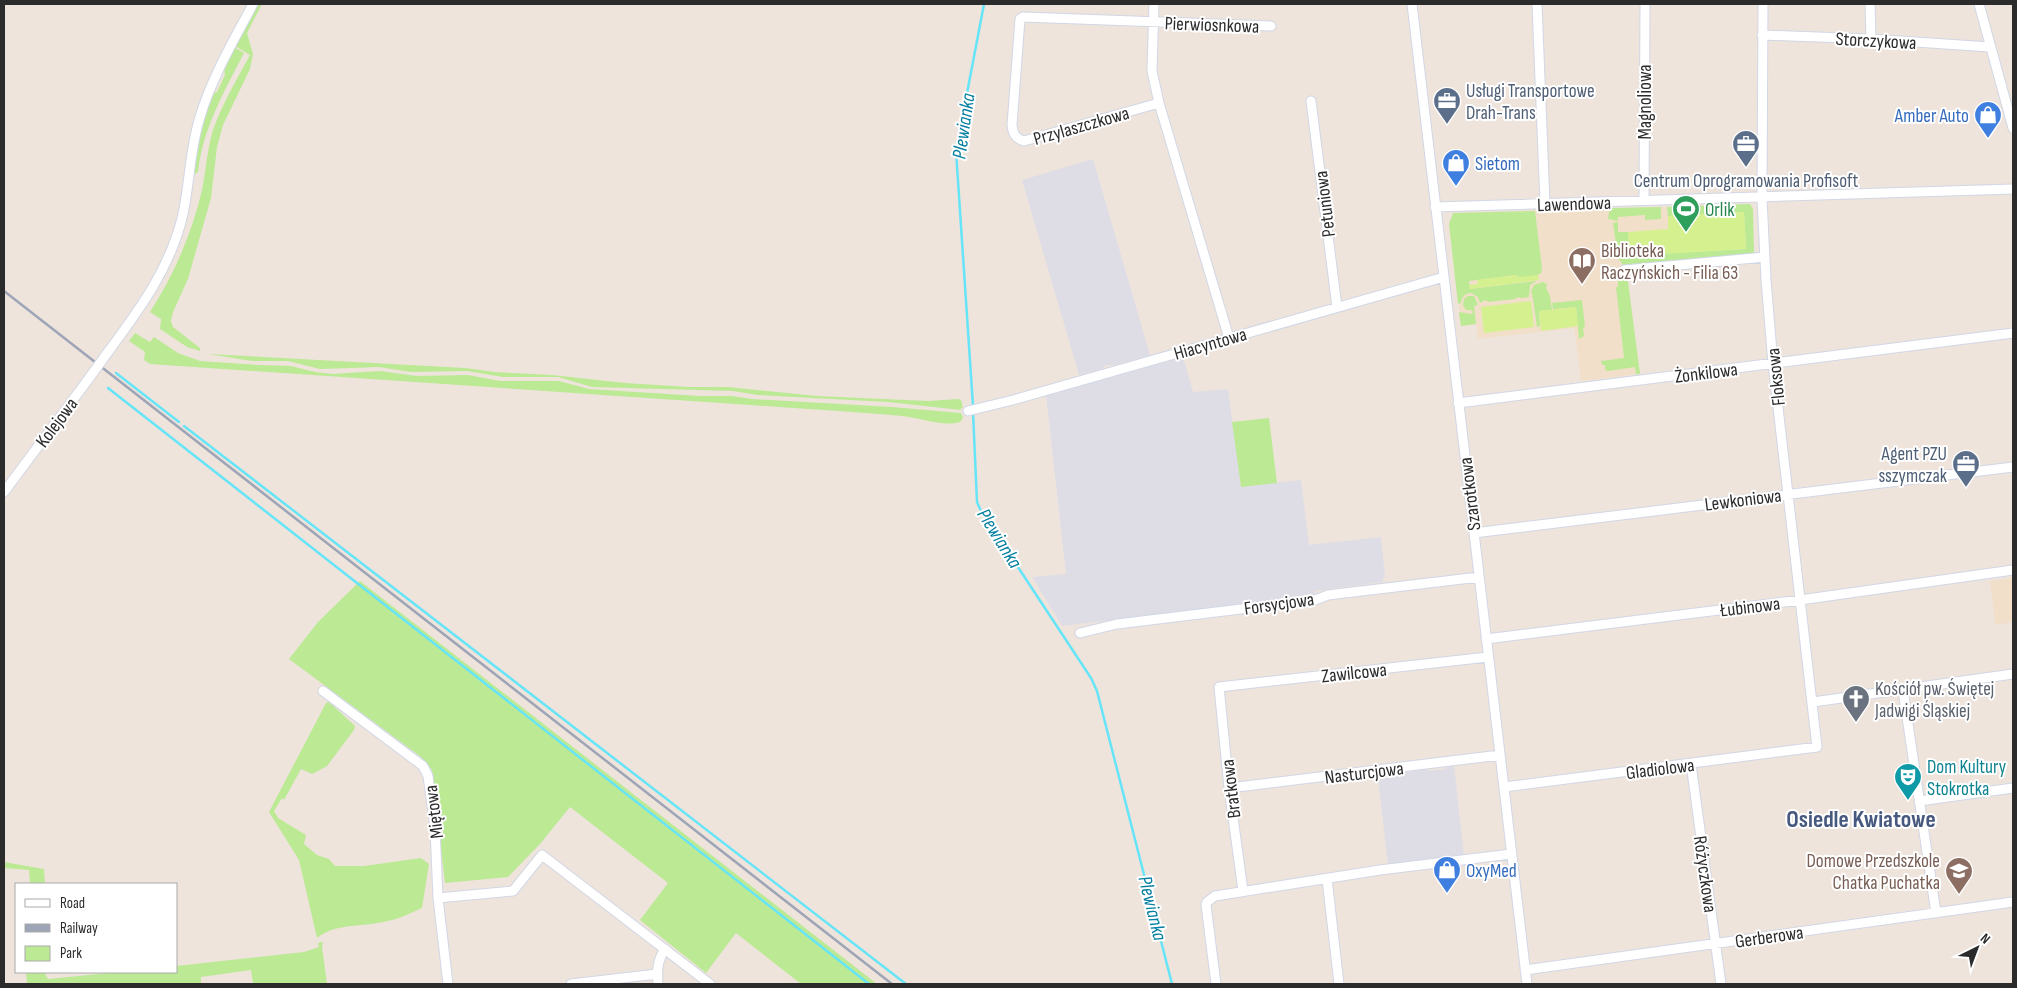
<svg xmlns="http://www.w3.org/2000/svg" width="2017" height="988" viewBox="0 0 2017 988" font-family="'Sofia Sans Condensed',sans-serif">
	<rect width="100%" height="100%" fill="#eee4dc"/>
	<!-- industrial -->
	<path fill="#dedde6" d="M1093,159L1150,355L1114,365H1106L1102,369L1079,375L1022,180Z
		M1183,357L1193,392L1228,389L1241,487L1301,480L1309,545L1381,537L1385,577L1383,578V582L1314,591L1315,596L1062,626L1032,577L1066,574L1046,395Z
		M1454,765L1464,857L1388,866L1378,777L1426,769L1428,771L1445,769L1448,766Z"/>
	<!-- education -->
	<path fill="#f1dfca" d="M1743,204L1746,249L1630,256L1623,265L1624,274H1627L1640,374L1581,381L1574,328L1478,339L1476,324L1461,326L1449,224L1453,213L1620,208L1645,215L1646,220L1661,219V207Z
		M2013,578V622L1995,625L1990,581Z"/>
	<!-- green -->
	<path fill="#bce994" d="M257,4H262L247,33L253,54L250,69L223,125L217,147L211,198L188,279L173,312L171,321L173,327L200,348V351L187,347L160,329L161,319L150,312C174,275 192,233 202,190C206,170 207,150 213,130C222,104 237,79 250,55L235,46Z
		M234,47L244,53C224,92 203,128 198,172L193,175L199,133L212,93L217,92L225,75L224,69Z
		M1750,204L1753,209L1754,254L1623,265L1618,258L1613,223L1618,222V232H1628L1630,255L1746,249L1744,212L1668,216L1667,207Z
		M1661,207V219L1645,220V215L1618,217V221L1608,219L1609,212L1612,208Z
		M1535,211L1542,268L1541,273C1535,277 1522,279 1515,275L1469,281L1470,289L1537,281L1530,285L1529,297L1521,298L1518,297L1515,299L1489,302L1485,300L1480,303L1478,297L1471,293C1463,294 1462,298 1461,303L1458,304L1449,224L1453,213Z
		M1622,273L1627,274L1640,374H1636L1635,367L1608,371L1605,370V365H1602L1601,361L1624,358L1616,287H1618V278Z
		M1543,282L1547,284L1546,288L1550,296L1552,310L1539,311L1540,326L1537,327L1533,299L1531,291L1534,285Z
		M1468,296H1474L1478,305L1474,306L1476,324L1461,326L1459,312L1472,314L1473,312L1472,310H1466L1463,305L1464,299Z
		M1582,300L1585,327L1583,328L1584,336L1579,339L1576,307L1553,309L1552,303Z
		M135,333L150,342L154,337L178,353L200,361L258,365L291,366L315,372L332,374L380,371L417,376L468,375L500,381H559L589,389L700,396H732L752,399L892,407L961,413L963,418L960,422C942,427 921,418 902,416C871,413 839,411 808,409L150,364L144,360L145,352L129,341Z
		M208,354L465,368L495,372L552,375L625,383L689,387H728L817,396L928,401L958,399L961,400L963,407L960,410L952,409L888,402L758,395L733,391L592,387L558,377H503L467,371L411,372L379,367L320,369L288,361H252Z
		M1269,418L1277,483L1241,487L1232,422Z
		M360,581L877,984H801L736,933L706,973L640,920L668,883L570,807L540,844L508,877L445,883L432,770L421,757L289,659L318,622Z
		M329,702L355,726L354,730L327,766L312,774L301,769L284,800L282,798L274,811L278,818L306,835L304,844L317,855L329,859L335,866H364L421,858L429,864L422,908C407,915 394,921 377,923C355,927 335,924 317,938L299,860L269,812L326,703Z
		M4,862L44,869L45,884H30L29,870L4,868Z
		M322,942H323L322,947L327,984H253L251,970L201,977V984H27L26,972H44L48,979L119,972H176V966L304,952L319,947L318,943Z"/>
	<!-- pitch -->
	<path fill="#d5f18f" d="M1744,212L1746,249L1630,256L1628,232L1668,229V216Z
		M1516,275L1519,277L1538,275L1539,280L1470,289L1469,285L1478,284L1477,280Z
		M1531,301L1534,327L1484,333L1481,307Z
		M1576,307L1578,326L1541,331L1539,311Z"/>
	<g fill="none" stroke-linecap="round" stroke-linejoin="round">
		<!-- stream -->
		<path stroke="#66e5f8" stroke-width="2.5" d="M116,373L179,422
			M108,388L869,984
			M973,406L956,151L984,4
			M973,412L977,502L981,511L1091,678L1097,691L1172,984
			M184,426L906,984"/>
		<defs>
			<path id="minor" d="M1154,4L1152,71L1159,103L1229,338
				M1412,4L1527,984
				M1537,4L1545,204
				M1870,4L1871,39
				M1979,4L2013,128
				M1762,35L1871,39L1990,47
				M1311,101L1337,307
				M1159,103L1024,141C1015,138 1013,134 1012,125L1020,19L1023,17L1271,26
				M1644,200L1645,4
				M1435,207L2013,189
				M1624,270L1765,257
				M108,352C140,309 171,267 183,214C190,181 190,148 200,117C212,77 234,40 253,4
				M1458,403L2013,333
				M968,411L1013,400L1444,277
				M4,492L87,381
				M1474,533L2013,467
				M1080,633L1117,624L1315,600L1328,595L1479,577
				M1486,639L1800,600L2013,570
				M1903,690L1936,913
				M323,691L423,766L428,776L435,828L438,898L448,984
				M1813,702L2013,674
				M1691,764L1721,984
				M1504,787L1817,747L1773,364L1766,280L1762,198L1763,4
				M1229,788L1500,755
				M1919,801L2013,788
				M1327,879L1339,984
				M1243,891L1229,788L1219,687L1488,657
				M438,898L513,891L542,855L710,984
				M1525,970L2013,902
				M571,984L657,974
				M658,984C657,971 657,961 665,949
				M1216,984L1206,905L1207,902L1215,896L1380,870L1511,854"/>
		</defs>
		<!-- minor casing -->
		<use href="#minor" stroke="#d1d7e5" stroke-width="11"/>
		<!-- minor -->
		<use href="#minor" stroke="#fff" stroke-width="9"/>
		<!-- rail -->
		<path stroke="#9ea5b7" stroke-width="2.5" d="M4,291L892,984"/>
		<defs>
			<path id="minor-bridge" d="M87,381L108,352"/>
		</defs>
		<!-- minor-bridge casing -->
		<use href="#minor-bridge" stroke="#d1d7e5" stroke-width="11" stroke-linecap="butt"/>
		<!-- minor-bridge -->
		<use href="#minor-bridge" stroke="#fff" stroke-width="9"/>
	</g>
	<!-- icons -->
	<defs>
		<symbol id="office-pin" viewBox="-11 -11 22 30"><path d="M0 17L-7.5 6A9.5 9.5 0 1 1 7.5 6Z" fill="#5c6f8a" stroke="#fff"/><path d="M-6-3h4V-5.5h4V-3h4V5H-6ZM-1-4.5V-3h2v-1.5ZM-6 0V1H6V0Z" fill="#fff"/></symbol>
		<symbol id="shop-pin" viewBox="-11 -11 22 30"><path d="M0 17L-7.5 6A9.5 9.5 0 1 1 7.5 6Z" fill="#3f7fe0" stroke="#fff"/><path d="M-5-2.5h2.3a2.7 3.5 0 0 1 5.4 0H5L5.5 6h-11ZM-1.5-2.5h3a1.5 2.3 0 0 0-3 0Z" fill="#fff"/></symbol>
		<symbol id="stadium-pin" viewBox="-11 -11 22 30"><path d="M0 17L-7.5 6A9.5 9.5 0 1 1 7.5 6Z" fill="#2e9e5b" stroke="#fff"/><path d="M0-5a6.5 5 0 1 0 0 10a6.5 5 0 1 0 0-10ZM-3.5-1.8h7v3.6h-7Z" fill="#fff"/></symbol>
		<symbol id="library-pin" viewBox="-11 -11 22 30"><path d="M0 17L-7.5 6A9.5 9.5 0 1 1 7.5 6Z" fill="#8d6e63" stroke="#fff"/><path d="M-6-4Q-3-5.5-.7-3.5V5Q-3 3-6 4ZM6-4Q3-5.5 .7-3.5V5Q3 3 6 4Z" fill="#fff"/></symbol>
		<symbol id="church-pin" viewBox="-11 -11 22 30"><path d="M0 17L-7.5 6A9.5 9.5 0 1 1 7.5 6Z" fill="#6b7280" stroke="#fff"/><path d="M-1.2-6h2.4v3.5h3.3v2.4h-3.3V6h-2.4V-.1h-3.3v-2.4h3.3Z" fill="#fff"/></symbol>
		<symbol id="theatre-pin" viewBox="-11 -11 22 30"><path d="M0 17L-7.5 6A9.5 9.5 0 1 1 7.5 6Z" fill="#0f9aa8" stroke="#fff"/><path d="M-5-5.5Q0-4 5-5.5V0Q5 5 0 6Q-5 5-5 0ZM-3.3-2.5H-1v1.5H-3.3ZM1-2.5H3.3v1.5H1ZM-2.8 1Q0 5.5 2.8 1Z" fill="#fff"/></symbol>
		<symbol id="school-pin" viewBox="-11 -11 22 30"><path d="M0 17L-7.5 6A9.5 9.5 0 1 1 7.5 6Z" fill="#8d6e63" stroke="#fff"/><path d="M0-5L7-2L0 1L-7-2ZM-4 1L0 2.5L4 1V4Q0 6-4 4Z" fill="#fff"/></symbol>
	</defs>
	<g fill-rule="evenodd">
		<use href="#office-pin" x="1431" y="85" width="32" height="43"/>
		<use href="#shop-pin" x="1972" y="99" width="32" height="43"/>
		<use href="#office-pin" x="1730" y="128" width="32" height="43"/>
		<use href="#shop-pin" x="1440" y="147" width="32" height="43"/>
		<use href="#stadium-pin" x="1670" y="193" width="32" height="43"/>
		<use href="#library-pin" x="1566" y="245" width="32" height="43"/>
		<use href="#office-pin" x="1950" y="448" width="32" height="43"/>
		<use href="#church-pin" x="1840" y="683" width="32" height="43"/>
		<use href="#theatre-pin" x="1892" y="761" width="32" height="43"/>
		<use href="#shop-pin" x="1431" y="854" width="32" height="43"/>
		<use href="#school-pin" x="1943" y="855" width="32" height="43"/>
	</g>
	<g text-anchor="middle" stroke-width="4" stroke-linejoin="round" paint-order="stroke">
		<!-- street labels -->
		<g font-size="19" fill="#2b2b2b" stroke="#fff">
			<text transform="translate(1212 24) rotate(2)" y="7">Pierwiosnkowa</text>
			<text transform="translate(1876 40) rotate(3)" y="7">Storczykowa</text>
			<text transform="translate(1644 102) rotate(-90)" y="7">Magnoliowa</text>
			<text transform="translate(1081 125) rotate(-16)" y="7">Przylaszczkowa</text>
			<text transform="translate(1574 203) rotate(-2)" y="7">Lawendowa</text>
			<text transform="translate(1324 204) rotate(-97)" y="7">Petuniowa</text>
			<text transform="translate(1210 343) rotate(-16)" y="7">Hiacyntowa</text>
			<text transform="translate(1706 372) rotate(-7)" y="7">Żonkilowa</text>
			<text transform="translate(1775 377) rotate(-96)" y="7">Floksowa</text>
			<text transform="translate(56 422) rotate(-53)" y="7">Kolejowa</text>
			<text transform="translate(1469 494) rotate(-97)" y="7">Szarotkowa</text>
			<text transform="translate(1743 499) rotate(-7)" y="7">Lewkoniowa</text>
			<text transform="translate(1279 603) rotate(-8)" y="7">Forsycjowa</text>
			<text transform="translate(1750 606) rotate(-7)" y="7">Łubinowa</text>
			<text transform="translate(1354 672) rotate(-6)" y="7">Zawilcowa</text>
			<text transform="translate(1660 768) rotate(-7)" y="7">Gladiolowa</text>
			<text transform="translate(1364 772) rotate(-7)" y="7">Nasturcjowa</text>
			<text transform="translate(1230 789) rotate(-97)" y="7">Bratkowa</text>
			<text transform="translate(433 812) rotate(-97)" y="7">Miętowa</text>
			<text transform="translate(1706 874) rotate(82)" y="7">Różyczkowa</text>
			<text transform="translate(1769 936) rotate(-8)" y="7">Gerberowa</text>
		</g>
		<!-- service labels -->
		<g font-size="19" fill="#4e5e75" stroke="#fff" text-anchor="start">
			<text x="1466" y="97">Usługi Transportowe<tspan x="1466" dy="22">Drah-Trans</tspan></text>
			<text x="1746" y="187" text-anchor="middle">Centrum Oprogramowania Profisoft</text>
			<text x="1947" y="460" text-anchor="end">Agent PZU<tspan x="1947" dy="22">sszymczak</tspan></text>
		</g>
		<!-- shop labels -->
		<g font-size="19" fill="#366cbe" stroke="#fff" text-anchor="start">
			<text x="1969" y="122" text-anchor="end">Amber Auto</text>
			<text x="1475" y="170">Sietom</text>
			<text x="1466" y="877">OxyMed</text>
		</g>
		<!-- leisure labels -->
		<g font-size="19" fill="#27864d" stroke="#fff" text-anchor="start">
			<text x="1705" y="216">Orlik</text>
		</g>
		<!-- education labels -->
		<g font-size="19" fill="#785e54" stroke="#fff" text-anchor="start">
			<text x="1601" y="257">Biblioteka<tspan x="1601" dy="22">Raczyńskich - Filia 63</tspan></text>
			<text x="1940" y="867" text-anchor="end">Domowe Przedszkole<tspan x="1940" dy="22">Chatka Puchatka</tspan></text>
		</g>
		<!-- worship labels -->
		<g font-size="19" fill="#5b616d" stroke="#fff" text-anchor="start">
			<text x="1875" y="695">Kościół pw. Świętej<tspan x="1875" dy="22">Jadwigi Śląskiej</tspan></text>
		</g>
		<!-- culture labels -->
		<g font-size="19" fill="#0d838f" stroke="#fff" text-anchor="start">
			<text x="1927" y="773">Dom Kultury<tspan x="1927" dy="22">Stokrotka</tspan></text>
		</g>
		<!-- water labels -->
		<g font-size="20" font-style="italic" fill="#047fa0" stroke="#fff">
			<text transform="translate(963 126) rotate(-82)" y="7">Plewianka</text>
			<text transform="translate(1000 538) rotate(58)" y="7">Plewianka</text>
			<text transform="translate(1153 908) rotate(76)" y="7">Plewianka</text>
		</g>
		<!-- district labels -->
		<g font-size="24" font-weight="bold" fill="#47597f" stroke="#fff">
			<text x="1861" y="827">Osiedle Kwiatowe</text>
		</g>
	</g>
	<!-- border -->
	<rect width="2017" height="988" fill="none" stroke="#2b2b2b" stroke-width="10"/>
	<!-- legend -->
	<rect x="15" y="883" width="162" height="90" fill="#ffffff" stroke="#aaaaaa"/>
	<rect x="25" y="899" width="25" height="8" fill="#ffffff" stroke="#aaaaaa"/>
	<text x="60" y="908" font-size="15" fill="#2b2b2b">Road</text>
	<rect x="25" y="924" width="25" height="8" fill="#9ea5b7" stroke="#aaaaaa"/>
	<text x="60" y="933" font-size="15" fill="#2b2b2b">Railway</text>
	<rect x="25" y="946" width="25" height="15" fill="#bce994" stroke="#aaaaaa"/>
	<text x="60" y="958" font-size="15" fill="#2b2b2b">Park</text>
	<!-- north arrow -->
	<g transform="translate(1977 948) rotate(42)" stroke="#ffffff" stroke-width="4" paint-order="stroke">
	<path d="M0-4L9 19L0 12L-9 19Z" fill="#2b2b2b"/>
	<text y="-8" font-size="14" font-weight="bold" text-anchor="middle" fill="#2b2b2b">N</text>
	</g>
</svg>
